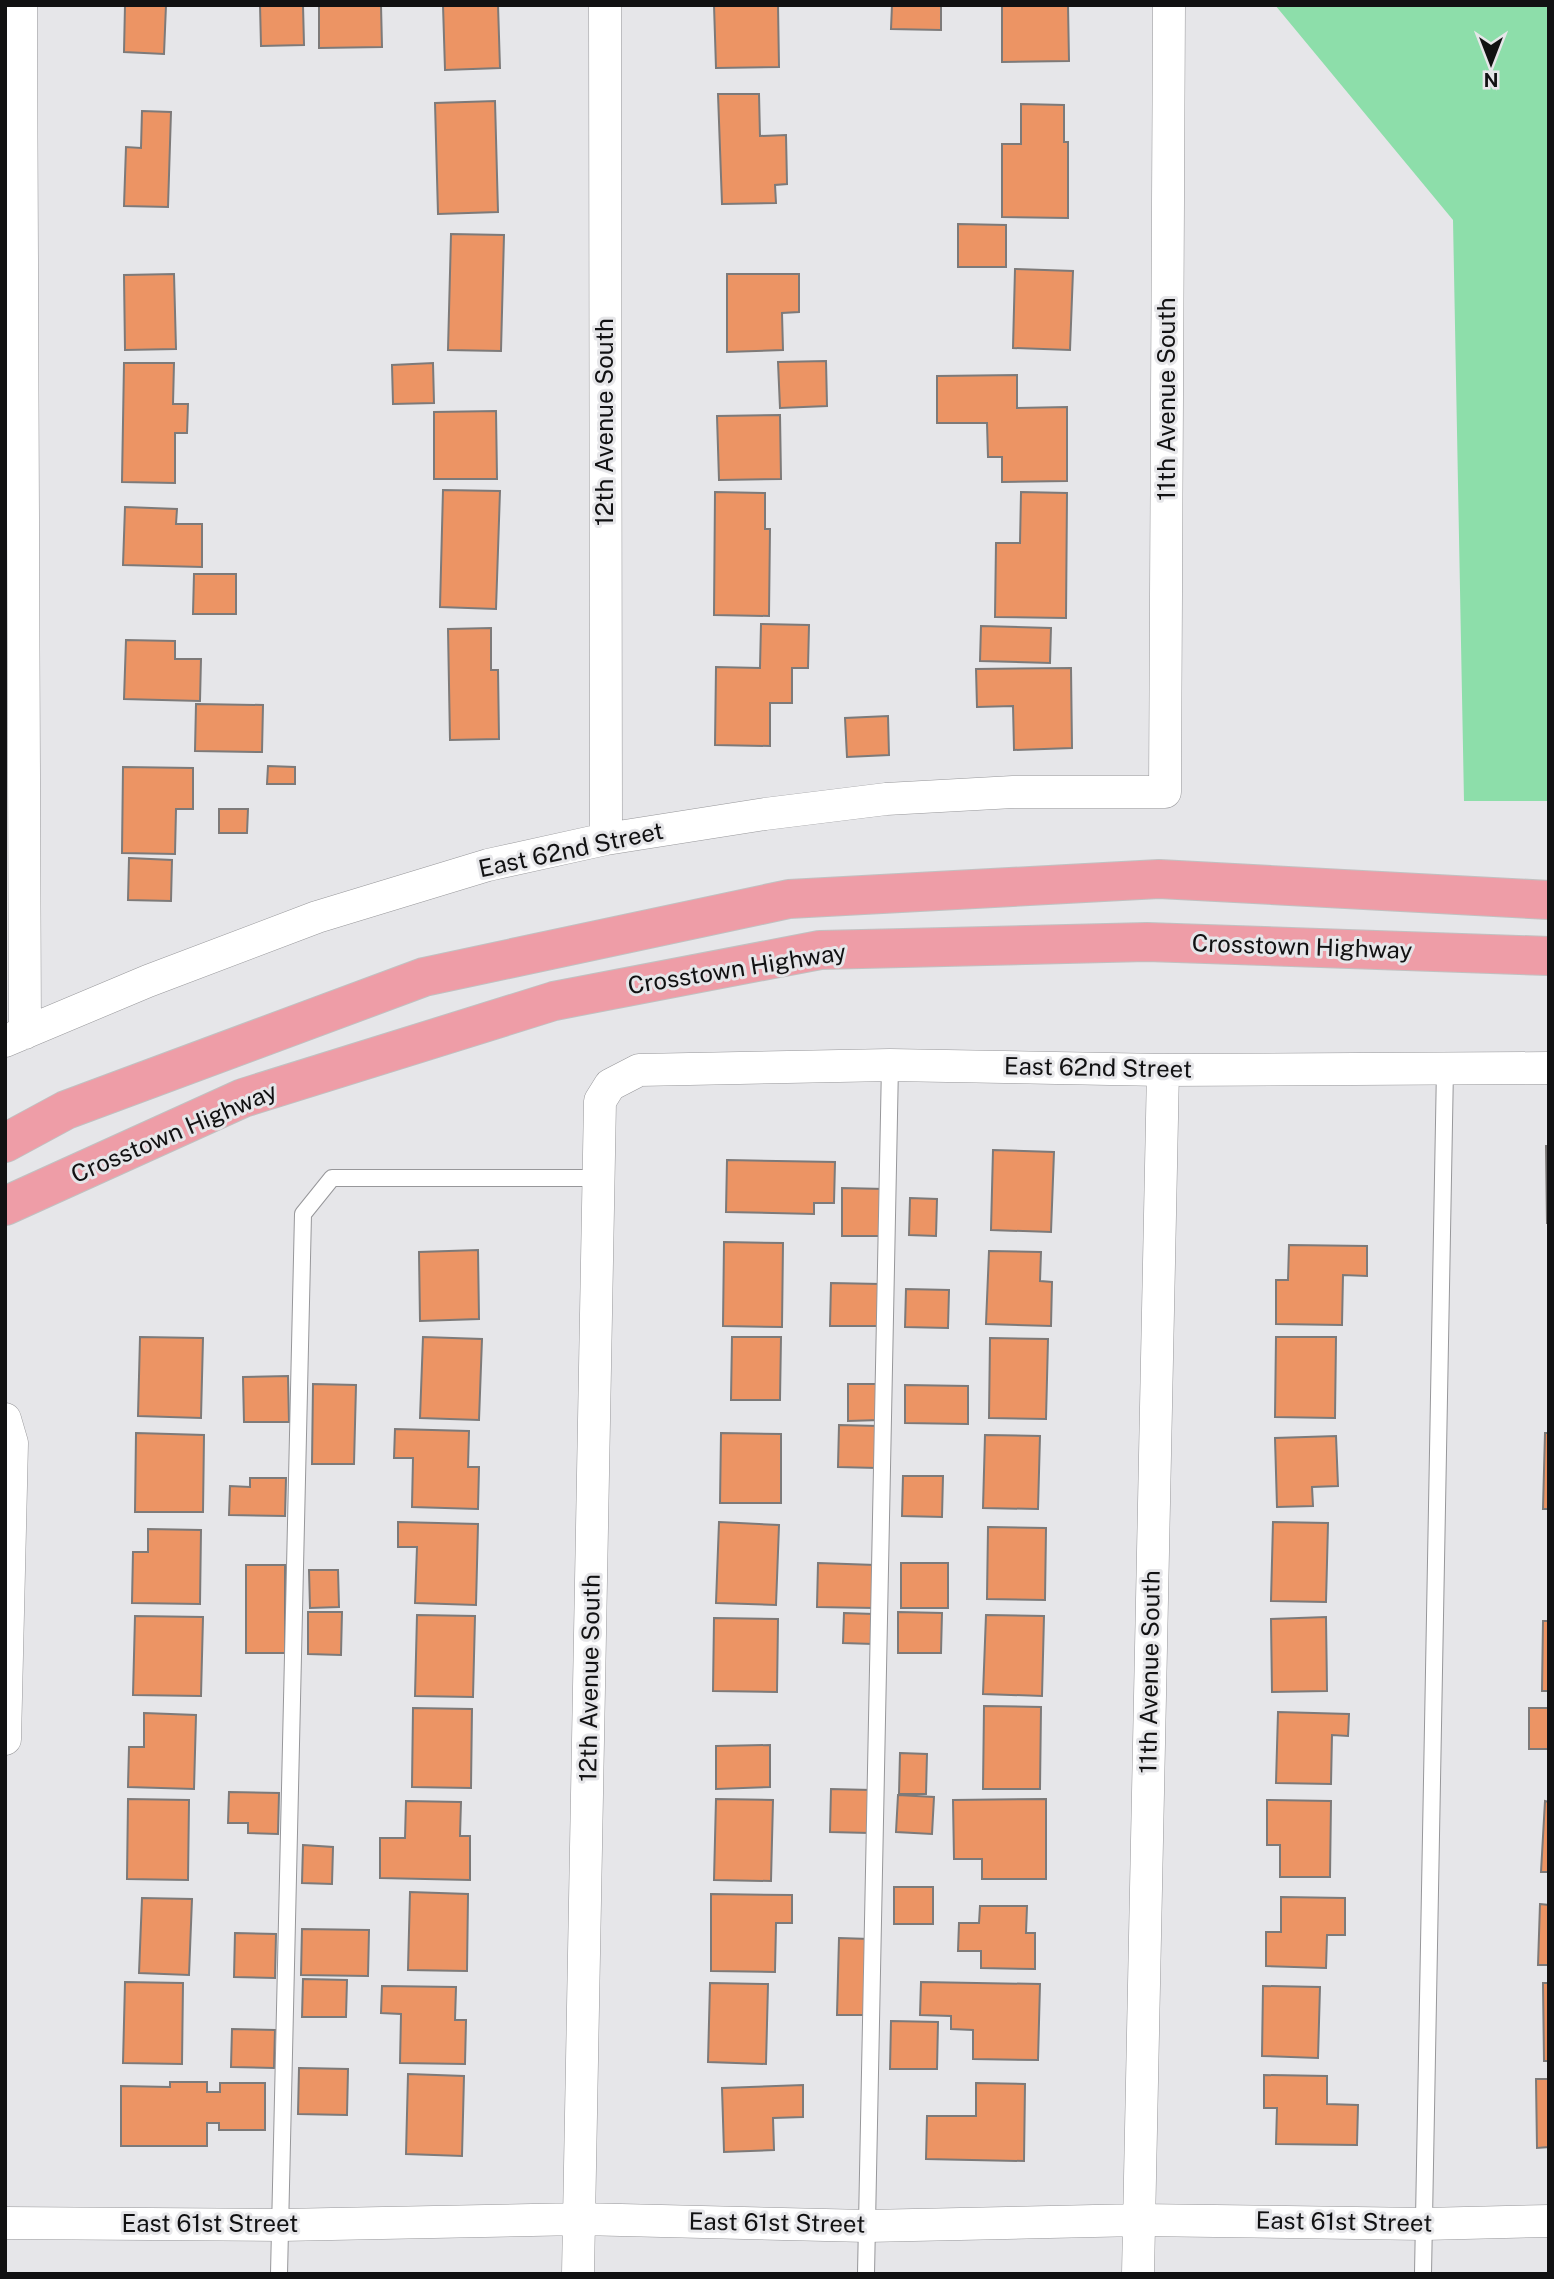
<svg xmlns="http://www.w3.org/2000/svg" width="1554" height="2279" viewBox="0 0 1554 2279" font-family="'Public Sans',sans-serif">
	<rect width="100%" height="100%" fill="#e6e6e9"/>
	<!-- green -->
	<path fill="#8ddeaa" d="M1275,5H1549V801H1464L1453,220Z"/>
	<!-- building -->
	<path fill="#ec9464" stroke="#7d7a79" stroke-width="2" d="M125,5H166L164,54L124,52Z
		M260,5H303L304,45L261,46Z
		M319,5H381L382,47L319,48Z
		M443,5H498L500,68L445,70Z
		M714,5H778L779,67L716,68Z
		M892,5H941V30L891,29Z
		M1002,5H1068L1069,61L1002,62Z
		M718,94H759L760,136L786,135L787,184L775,185L776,203L722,204Z
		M495,101L498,212L438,214L435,103Z
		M1021,104L1064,105V142H1068V218L1002,217V144H1021Z
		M142,111L171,112L168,207L124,206L126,147L141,148Z
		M958,224L1006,225V267H958Z
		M451,234L504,235L501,351L448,350Z
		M1015,269L1073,271L1070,350L1013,348Z
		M174,274L176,349L125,350L124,275Z
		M727,274H799V312L782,313L783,350L727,352Z
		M826,361L827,406L780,408L778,362Z
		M124,363H174L173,404H188L187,433H175V483L122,482Z
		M433,363L434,403L393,404L392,365Z
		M1017,375V408L1067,407V481L1002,482V457H988L987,423H937V376Z
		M496,411L497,479H434V412Z
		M780,415L781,479L719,480L717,416Z
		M443,490L500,491L496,609L440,607Z
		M715,492L765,493V529H770L769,616L714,615Z
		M1021,492L1067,493L1066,618L995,617L996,543H1020Z
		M125,507L177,509L176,524H202V567L123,565Z
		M194,574H236V614H193Z
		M761,624L809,625L808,668H792V703H770V746L715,745L716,667L760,668Z
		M981,626L1051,628L1050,663L980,661Z
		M491,628V670H498L499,739L450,740L448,629Z
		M126,640L175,641V659H201L200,701L124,699Z
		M1071,668L1072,748L1014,750L1013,706L977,707L976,669Z
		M196,704L263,705L262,752L195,751Z
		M888,716L889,755L847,757L845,718Z
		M268,766L295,767V784H267Z
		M123,767L193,768V809H176L175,854L122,853Z
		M219,809H248L247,833H219Z
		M129,858L172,860L171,901L128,900Z
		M1546,1146H1549V1223H1547Z
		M993,1150L1054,1152L1051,1232L991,1230Z
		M727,1160L835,1162L834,1203H814V1214L726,1212Z
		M842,1188L884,1189V1236H842Z
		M910,1198L937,1199L936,1236L909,1235Z
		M724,1242L783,1243L782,1327L723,1326Z
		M1289,1245L1367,1246V1276L1343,1275L1342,1325L1276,1324V1280H1288Z
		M478,1250L479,1319L420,1321L419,1252Z
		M989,1251L1041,1252L1040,1281L1052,1282L1051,1326L986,1324Z
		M831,1283L880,1284L879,1326H830Z
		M906,1289L949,1290L948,1328L905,1327Z
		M140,1337L203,1338L201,1418L138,1416Z
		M423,1337L482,1339L479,1420L420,1418Z
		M732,1337H781L780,1400H731Z
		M1276,1337H1336L1335,1418L1275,1417Z
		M990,1338L1048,1339L1046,1419L989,1418Z
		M288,1376L289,1422H244L243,1377Z
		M313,1384L356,1385L354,1464H312Z
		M848,1384H879L880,1420L848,1421Z
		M905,1385L968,1386V1424L905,1423Z
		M839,1425L878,1426L877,1468L838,1467Z
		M395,1429L469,1431L468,1467H479L478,1509L412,1507L413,1458H394Z
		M136,1433L204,1435L203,1512H135Z
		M721,1433L781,1434V1503H720Z
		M1545,1433H1549V1509H1543Z
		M985,1435L1040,1436L1038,1509L983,1508Z
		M1336,1436L1338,1486L1312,1487L1313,1506L1277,1507L1275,1438Z
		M903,1476H943L942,1517L902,1516Z
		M250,1478H286L285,1516L229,1515L230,1486L250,1487Z
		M398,1522L478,1524L476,1605L415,1603L417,1547H398Z
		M719,1522L779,1525L776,1605L716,1603Z
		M1273,1522L1328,1523L1326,1602L1271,1601Z
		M988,1527L1046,1528L1045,1600L987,1599Z
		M148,1529L201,1530L200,1604L132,1603L133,1552H148Z
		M818,1563L875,1565L874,1608L817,1607Z
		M901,1563H948V1608H901Z
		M246,1565H285V1653H246Z
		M309,1570H338L339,1607L310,1608Z
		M308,1612H342L341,1655L308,1654Z
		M898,1612L942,1613L941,1653H898Z
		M844,1613L874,1614L873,1644L843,1643Z
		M417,1615L475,1616L473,1697L415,1696Z
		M986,1615L1044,1616L1042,1696L983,1694Z
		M135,1616L203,1617L201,1696L133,1695Z
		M1326,1617L1327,1691L1272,1692L1271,1619Z
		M714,1618L778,1619L777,1692L713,1691Z
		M1543,1621H1549V1691H1542Z
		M984,1706L1041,1707L1040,1789H983Z
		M413,1708L472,1709L471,1788L412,1787Z
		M1529,1708H1549V1785L1548,1749H1529Z
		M1278,1712L1349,1714L1348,1736L1332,1735L1331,1784L1276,1783Z
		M144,1713L196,1715L194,1789L128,1787L129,1747H144Z
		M770,1745V1787L716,1789V1746Z
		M900,1753L927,1754L926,1794H899Z
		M831,1789L871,1790L869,1833L830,1832Z
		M229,1792L279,1793L278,1834L248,1833V1823H228Z
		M898,1795L934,1797L932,1834L896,1832Z
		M128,1799L189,1800L188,1880L127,1879Z
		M716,1799L773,1800L771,1881L714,1880Z
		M1046,1799V1879H982V1859H954L953,1800Z
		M1267,1800L1331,1801L1330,1877H1280V1845H1267Z
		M406,1801L461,1802L460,1836H470V1880L380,1878V1838H405Z
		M1545,1801L1549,1802V1872H1541Z
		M303,1845L333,1847L332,1884L302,1883Z
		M894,1887H933V1924H894Z
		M410,1892L468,1894L467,1971L408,1970Z
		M711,1894L792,1895V1923H776L775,1972L711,1971Z
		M1281,1897L1345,1898V1935H1327L1326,1968L1266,1966V1932H1281Z
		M142,1898L192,1899L189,1975L139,1973Z
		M1540,1904L1549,1905V1965H1538Z
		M980,1906H1027L1026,1933H1035V1969L981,1968V1951H958L959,1923H979Z
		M302,1929L369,1930L368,1976L301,1975Z
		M235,1933L276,1934L275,1978L234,1977Z
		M839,1938L869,1939L867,2015H837Z
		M303,1979L347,1980L346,2017H302Z
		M125,1982L183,1983L182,2064L123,2063Z
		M921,1982L1040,1984L1038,2060L973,2059V2030L951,2029V2016L920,2015Z
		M710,1983L768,1984L766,2064L708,2062Z
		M1543,1983H1549V2061H1544Z
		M382,1986L456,1987L455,2020H466L465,2064L400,2063L401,2014L381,2013Z
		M1263,1986L1320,1987L1318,2058L1262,2056Z
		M891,2021L938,2022L937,2069H890Z
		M232,2029L275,2030L274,2068L231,2067Z
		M299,2068L348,2069L347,2115L298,2114Z
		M408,2074L464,2076L462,2156L406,2154Z
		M1264,2075L1327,2076V2104L1358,2105L1357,2145L1276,2144L1277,2108H1264Z
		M1536,2079H1549V2147L1537,2148Z
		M170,2082H207V2092H220V2083H265V2130H219V2123H207V2146H121V2086L170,2087Z
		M976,2083L1025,2084L1024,2161L926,2159L927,2116H976Z
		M803,2085V2117L773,2118L774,2150L724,2152L722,2088Z"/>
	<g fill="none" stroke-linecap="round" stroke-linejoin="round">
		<defs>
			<path id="service" d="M279,2274L303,1214L332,1178H600
				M866,2274L890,1065
				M1423,2274L1445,1068"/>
			<path id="minor" d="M21,5L25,1033
				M605,5L606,839
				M5,1041L148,981L317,917L488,865L606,839L765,814L886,799L1013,792H1165L1169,5
				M5,1419L12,1443L5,1739
				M5,2223L281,2225L580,2219L867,2226L1139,2220L1424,2224L1549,2221
				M578,2274L600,1101L610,1085L639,1070L890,1065L1163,1070L1549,1068
				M1138,2274L1163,1070"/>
			<path id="motorway" d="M5,1143L66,1110L424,977L789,899L1159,879L1549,900
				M5,1206L243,1098L554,1001L820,950L1147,942L1549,956"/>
		</defs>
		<!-- service casing -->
		<use href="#service" stroke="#97979a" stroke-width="18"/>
		<!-- minor casing -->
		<use href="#minor" stroke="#97979a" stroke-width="33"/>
		<!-- motorway casing -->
		<use href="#motorway" stroke="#c1c1c1" stroke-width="40"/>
		<!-- service -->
		<use href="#service" stroke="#fff" stroke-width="16"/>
		<!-- minor -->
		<use href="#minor" stroke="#fff" stroke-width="32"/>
		<!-- motorway -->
		<use href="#motorway" stroke="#ee9da7" stroke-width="38"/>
	</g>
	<g text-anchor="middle" stroke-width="6" stroke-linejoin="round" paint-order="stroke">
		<!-- street labels -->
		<g font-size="24" fill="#111112" stroke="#e6e6e9">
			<text transform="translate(1167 399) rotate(-90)" y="8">11th Avenue South</text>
			<text transform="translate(605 422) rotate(-90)" y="8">12th Avenue South</text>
			<text transform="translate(571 850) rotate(-12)" y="8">East 62nd Street</text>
			<text transform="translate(1302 947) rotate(2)" y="8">Crosstown Highway</text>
			<text transform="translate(737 969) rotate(-9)" y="8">Crosstown Highway</text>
			<text transform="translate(1098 1068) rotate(1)" y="8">East 62nd Street</text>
			<text transform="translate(174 1133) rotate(-23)" y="8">Crosstown Highway</text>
			<text transform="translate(1150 1672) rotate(-89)" y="8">11th Avenue South</text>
			<text transform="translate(590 1678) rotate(-89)" y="8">12th Avenue South</text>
			<text transform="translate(1344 2222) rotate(1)" y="8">East 61st Street</text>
			<text transform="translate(777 2223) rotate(1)" y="8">East 61st Street</text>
			<text x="210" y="2232">East 61st Street</text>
		</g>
	</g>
	<!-- border -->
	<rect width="1554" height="2279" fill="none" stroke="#111112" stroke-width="14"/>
	<!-- north arrow -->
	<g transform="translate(1491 63) rotate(180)" stroke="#e6e6e9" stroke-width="5" paint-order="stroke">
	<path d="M0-5L12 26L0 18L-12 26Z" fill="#111112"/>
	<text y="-10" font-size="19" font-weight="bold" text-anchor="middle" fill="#111112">N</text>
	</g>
</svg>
